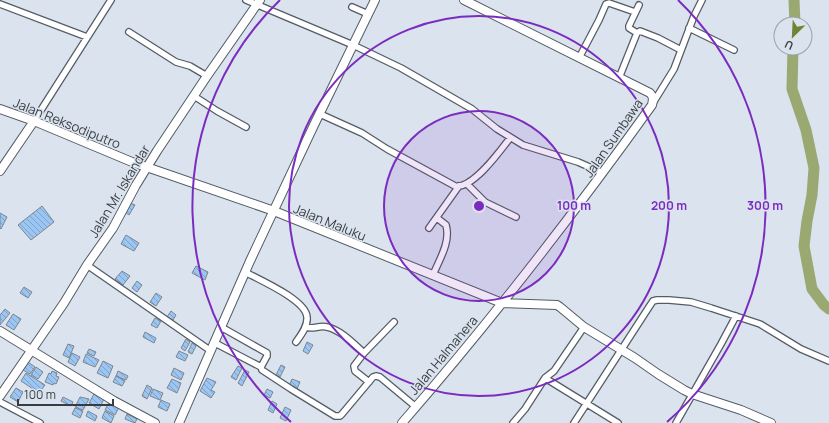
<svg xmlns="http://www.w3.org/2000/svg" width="829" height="423" viewBox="0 0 829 423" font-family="Manrope,sans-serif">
	<defs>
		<pattern id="building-back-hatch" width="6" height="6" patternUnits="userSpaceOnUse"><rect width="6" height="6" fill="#9bc6f4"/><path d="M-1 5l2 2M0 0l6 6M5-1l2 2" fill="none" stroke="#7fa2c7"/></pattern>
	</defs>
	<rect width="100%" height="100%" fill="#dae3ee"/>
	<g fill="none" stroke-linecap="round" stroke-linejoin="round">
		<!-- river -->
		<path stroke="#9aa971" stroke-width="11" d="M794,0L795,24
			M793,48L792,89L806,130L814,168L812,195L807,221L804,246L812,289L824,305L829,309"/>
	</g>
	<!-- building -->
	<path fill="url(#building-back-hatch)" stroke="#7d868f" d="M130,203L135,205L129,215L125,212Z
		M42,206L54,222L31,240L18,225Z
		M0,213L7,217L1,229L0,228Z
		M126,235L139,243L134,251L121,244Z
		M196,266L208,272L205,280L192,273Z
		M122,271L130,276L123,285L115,279Z
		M137,281L142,285L137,292L132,288Z
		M24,287L32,292L28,298L20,293Z
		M156,293L162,297L156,306L150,302Z
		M5,309L10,313L0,325V315Z
		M171,311L176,315L173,320L167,317Z
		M13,314L21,319L14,330L6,325Z
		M155,318L161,321L157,328L151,325Z
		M145,332L156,338L154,343L143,337Z
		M186,339L190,342L185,351L181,348Z
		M307,342L313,345L308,354L303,351Z
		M192,343L196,346L192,354L188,352Z
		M68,344L74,346L69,358L63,355Z
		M89,349L96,352L94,356L87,353Z
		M179,351L188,355L185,361L176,357Z
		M72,353L80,357L75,366L68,362Z
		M86,354L99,360L95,367L83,362Z
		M103,361L113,366L108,378L97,373Z
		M28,362L35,367L30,374L23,370Z
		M281,365L285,367L280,377L276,375Z
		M238,366L242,368L236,380L231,377Z
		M36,367L43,372L38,379L31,375Z
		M174,368L184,373L181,380L171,375Z
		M245,370L249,372L242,386L238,383Z
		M52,371L57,373L56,376L59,377L56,384L54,383L53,385L45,382L49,373L51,374Z
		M118,371L128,376L126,380L116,376Z
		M26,373L45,385L39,393L21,381Z
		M116,376L125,381L122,386L113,382Z
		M207,378L216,382L211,390L215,392L211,398L200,391Z
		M172,379L181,383L177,393L167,388Z
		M292,379L300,382L297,389L289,386Z
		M147,385L152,388L147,399L142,396Z
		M16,388L23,392L18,402L10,397Z
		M153,389L163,393L160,400L150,396Z
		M267,389L273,392L270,398L264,395Z
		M94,394L104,399L99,409L89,403Z
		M63,397L73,402L71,406L61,401Z
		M80,397L89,399L83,410L75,407Z
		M161,400L170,404L167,411L158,407Z
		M272,401L277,404L273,413L268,410Z
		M109,402L119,407L115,415L105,410Z
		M285,407L291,410L286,421L280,418Z
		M75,408L83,411L80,418L72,414Z
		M88,411L97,416L95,421L86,416Z
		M105,411L114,416L111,423L102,418Z
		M127,414L137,419L135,423L125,419Z"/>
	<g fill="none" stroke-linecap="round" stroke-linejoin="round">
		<defs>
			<path id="street" d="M246,0L353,45L401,68L472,109L497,129L523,145L578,162L603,173
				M0,4L87,37
				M352,7L368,14
				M689,28L734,50
				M129,32L176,62L190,66L207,76
				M637,33L629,28V26L639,5
				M579,58L599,20L606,4L609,3L635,12
				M619,78L637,33L640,31L658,38L681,50
				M194,96L217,111L246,127
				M653,103L674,69L694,16L702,0
				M320,114L362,133L387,149L455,186C473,189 500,151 510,138
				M34,121L111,0
				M467,184L485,202L516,217
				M429,228L459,186
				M87,265L211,351
				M245,272C260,280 306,300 307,317C308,326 301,335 296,342
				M433,275C439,260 451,242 446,225L437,218
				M221,327L267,353V356L261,367L262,370L291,389L335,416H340L342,414L373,377L376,376L380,377L416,407
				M306,327C313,330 319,325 327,327C341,330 354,344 364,353
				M215,343L261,367
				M545,378L618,423
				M369,382L355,371L354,366L364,353L394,322
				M0,402L40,423
				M513,423L525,409L545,378L554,371L584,327
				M574,423L649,307L653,301L657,300H669L691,302L711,308L760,324L801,349L829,361
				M676,423L721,344L736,316"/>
			<path id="secondary" d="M0,109L34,121L132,162L274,211L502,303L557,305L560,307L584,327L635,358L658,374L684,390L692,394L741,410L771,423
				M0,171L34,121
				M0,331L114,401L155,423
				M0,396L64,303L87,265L113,228L136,185L157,151L207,76L260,0
				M179,423L250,261L314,125L375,0
				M402,423C491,321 573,215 652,105C653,100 654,97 650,93L464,0"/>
		</defs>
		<!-- street casing -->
		<use href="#street" stroke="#545c65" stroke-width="8"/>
		<!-- secondary casing -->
		<use href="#secondary" stroke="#545c65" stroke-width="10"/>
		<!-- street -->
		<use href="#street" stroke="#fff" stroke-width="5.5"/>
		<!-- secondary -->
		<use href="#secondary" stroke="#fff" stroke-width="8"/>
	</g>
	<!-- distance rings -->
	<circle cx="479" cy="206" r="95" fill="#7b2cbf" fill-opacity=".12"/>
	<g fill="none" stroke="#7b2cbf" stroke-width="2">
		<circle cx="479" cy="206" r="95"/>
		<circle cx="479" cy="206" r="190"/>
		<path d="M291 422A286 286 0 0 1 280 0M678 0A286 286 0 0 1 667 422"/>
	</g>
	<g text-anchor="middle" stroke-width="3" stroke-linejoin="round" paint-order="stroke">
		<!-- street labels -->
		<g font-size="13" fill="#383c40" stroke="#dae3ee">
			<text transform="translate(67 123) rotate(22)" y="5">Jalan Reksodiputro</text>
			<text transform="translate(613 138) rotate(-55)" y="5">Jalan Sumbawa</text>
			<text transform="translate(119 191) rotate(-59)" y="5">Jalan Mr. Iskandar</text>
			<text transform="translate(330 222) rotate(22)" y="5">Jalan Maluku</text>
			<text transform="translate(443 355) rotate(-50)" y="5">Jalan Halmahera</text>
		</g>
	</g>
	<circle cx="479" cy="206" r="6" fill="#7b2cbf" stroke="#dae3ee" stroke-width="2"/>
	<g font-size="12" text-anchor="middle" font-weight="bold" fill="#7b2cbf" stroke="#dae3ee" stroke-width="3" stroke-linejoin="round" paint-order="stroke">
		<text x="574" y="210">100 m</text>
		<text x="669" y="210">200 m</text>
		<text x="765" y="210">300 m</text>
	</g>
	<!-- north arrow -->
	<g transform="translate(793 36) rotate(204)"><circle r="19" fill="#dae3ee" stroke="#99a0a8"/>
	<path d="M0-3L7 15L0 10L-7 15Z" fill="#718434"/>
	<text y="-6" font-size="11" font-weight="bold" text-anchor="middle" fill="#383c40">U</text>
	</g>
	<!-- scale -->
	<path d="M18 399v6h95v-6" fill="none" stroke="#383c40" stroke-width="2"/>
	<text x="24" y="399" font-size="12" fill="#383c40" stroke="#dae3ee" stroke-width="3" paint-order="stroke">100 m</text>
</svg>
